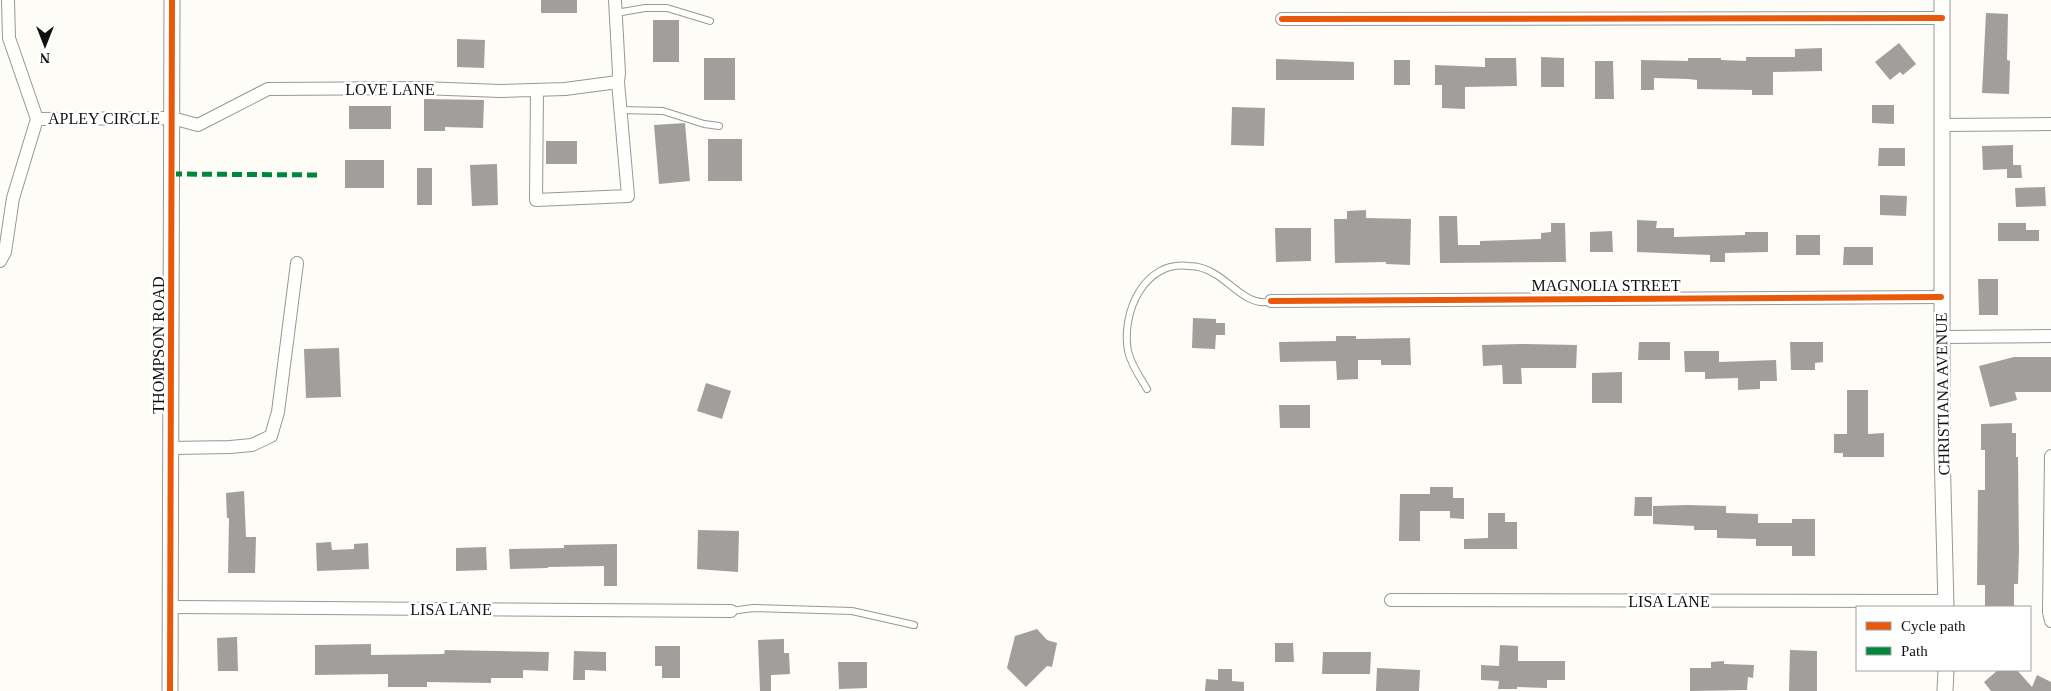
<svg xmlns="http://www.w3.org/2000/svg" width="2051" height="691" viewBox="0 0 2051 691" font-family="Georgia,serif">
	<rect width="100%" height="100%" fill="#fdfcf7"/>
	<!-- building -->
	<path fill="#a19f9c" d="M541,0H577V13H541Z
		M1986,13L2008,14L2007,60L2010,61L2009,94L1982,93Z
		M653,20H679V62H653Z
		M457,39L485,40L484,68L457,67Z
		M1899,43L1916,64L1903,75L1900,72L1890,80L1875,62Z
		M1822,48V71L1773,72V95H1752V90L1697,89V80L1688,79L1654,78V90H1641V60L1688,61V58H1721V60L1746,61V57H1795V49Z
		M1541,57L1564,58V87H1541Z
		M704,58H735V100H704Z
		M1485,58H1516L1517,86L1465,87V109L1442,108V85H1435V65L1485,67Z
		M1276,59L1354,62V80H1276Z
		M1394,60H1410V85H1394Z
		M1595,61H1613L1614,99H1595Z
		M424,99L484,100L483,128L445,127V131H424Z
		M1872,105H1894V124L1872,123Z
		M349,106H391V129H349Z
		M1232,107L1265,108L1264,146L1231,145Z
		M685,123L690,181L659,184L654,125Z
		M708,139H742V181H708Z
		M546,141H577V164H546Z
		M2013,145V165H2021L2022,178H2007V169L1983,170L1982,146Z
		M1879,148H1905V166H1878Z
		M345,160H384V188H345Z
		M497,164L498,205L472,206L470,165Z
		M417,168H432V205H417Z
		M2045,187L2046,206L2016,207L2015,188Z
		M1880,195L1907,196L1906,216L1880,215Z
		M1366,210V218L1411,219L1410,265L1386,264V262L1335,263L1334,219H1347V211Z
		M1439,216H1457L1458,245H1480V241L1541,239V233L1551,232V223H1565L1566,262L1440,263Z
		M1637,220L1657,221L1656,228H1674V237L1745,235V232H1768V252L1725,253V262H1710V255L1637,252Z
		M1998,223H2026V230H2039V241H1998Z
		M1275,228H1311V261L1276,262Z
		M1612,231L1613,252H1590V232Z
		M1796,235H1820V255H1796Z
		M1844,247H1873V265H1843Z
		M1978,279H1998V315H1979Z
		M1193,318L1216,319V323H1225V335H1216L1215,349L1192,348Z
		M1336,336H1356V339L1410,338L1411,365H1381V360H1358V379L1337,380L1336,361L1280,362L1279,342L1336,341Z
		M1639,342H1670V360H1638Z
		M1790,342H1823V362L1815,363V370H1791Z
		M1521,344L1577,345L1576,368H1521L1522,384H1503L1502,365L1483,366L1482,345Z
		M339,348L341,397L306,398L304,349Z
		M1684,351H1719V362L1776,360L1777,381H1760V389L1738,390V378L1705,379V372H1685Z
		M2014,357H2051V392H2015L2017,400L1990,407L1979,366Z
		M1622,372V403H1592V373Z
		M706,383L731,391L722,419L697,411Z
		M1847,390H1868V434L1884,433V457H1843V453H1834V434H1847Z
		M1279,405H1310V428H1280Z
		M2012,423V433H2016V457H2018L2019,551L2018,584H2014V607H1985V585H1977L1978,490H1985V450H1981V424Z
		M1430,487H1453V498H1464V519L1450,518V511H1420V541H1399L1400,494H1430Z
		M244,491L246,537H256L255,573H228L229,518H227L226,493Z
		M1635,497H1652V516H1634Z
		M1687,505L1726,506V513L1758,514V523H1792V519H1815V556H1792V546H1756V539L1717,538V530H1694V526L1653,524V506Z
		M1488,513H1505V522H1517V549H1464V539L1488,538Z
		M698,530L739,531L738,572L697,569Z
		M331,542L332,550L354,549V544L368,543L369,569L317,571L316,543Z
		M617,544V586H604V566L548,567V568L510,569L509,549L564,548V545Z
		M486,547L487,570L456,571V548Z
		M1037,629L1047,640L1057,643L1052,667L1047,666L1026,687L1007,668L1015,636Z
		M237,637L238,671H218L217,638Z
		M784,639V653H789L790,674L771,675V691H760L758,640Z
		M1275,643H1293L1294,662H1275Z
		M371,644V655L444,654L445,650L549,652L548,671L523,670V678H491V683L427,682V687H388V674L315,675V645Z
		M1500,645L1518,646V661H1565V680H1547V688L1517,687V689H1498L1499,681L1481,680V665L1499,666Z
		M655,646H680V678H662V666H655Z
		M1790,650L1817,651V691H1789Z
		M574,651L606,652V671L585,670V680H573Z
		M1323,652H1371L1370,674H1322Z
		M1724,661V664L1754,665L1753,678L1748,677L1747,690L1690,691V668H1711V662Z
		M838,662H867V688L839,689Z
		M1377,668L1420,670L1419,691H1376Z
		M1218,669H1232V681L1244,682V691H1205L1206,679L1218,680Z
		M1998,670H2017L2032,687L2037,675L2051,682V691H1991L1984,682Z"/>
	<g fill="none" stroke-linecap="round" stroke-linejoin="round">
		<defs>
			<path id="service" d="M616,13L645,8H667L710,21
				M620,110L663,111L704,124L719,126
				M1147,389C1140,377 1131,365 1128,351C1121,313 1144,260 1189,266C1198,266 1207,269 1215,274C1231,283 1250,308 1271,301
				M731,611L753,608L852,611L914,625"/>
			<path id="minor" d="M1282,19L1942,18
				M537,90L536,200L628,196L618,82L619,73L615,0
				M37,119L172,118L198,125L268,89L422,88L500,91L565,89L618,82
				M1942,125L2051,124
				M0,261L5,252L13,198L37,119L9,38L8,0
				M1271,301L1941,297
				M1941,337L2051,336
				M171,448L230,447L252,445L271,436L278,412L297,263
				M2051,456L2049,612L2051,621
				M1391,600L1946,601
				M170,607L731,611"/>
			<path id="tertiary" d="M1942,0V449L1946,607
				M170,691L172,0
				M1945,691L1946,670"/>
		</defs>
		<!-- service casing -->
		<use href="#service" stroke="#979795" stroke-width="8"/>
		<!-- minor casing -->
		<use href="#minor" stroke="#979795" stroke-width="14"/>
		<!-- tertiary casing -->
		<use href="#tertiary" stroke="#979795" stroke-width="17"/>
		<!-- service -->
		<use href="#service" stroke="#fffffe" stroke-width="6"/>
		<!-- minor -->
		<use href="#minor" stroke="#fffffe" stroke-width="12"/>
		<!-- tertiary -->
		<use href="#tertiary" stroke="#fffffe" stroke-width="15"/>
		<!-- quiet -->
		<path stroke="#00873e" stroke-width="5" stroke-dasharray="10 5" stroke-linecap="butt" d="M172,174L321,175"/>
		<defs>
			<path id="cycleway" d="M1282,19L1942,18
				M1271,301L1941,297
				M170,691L172,0"/>
		</defs>
		<!-- cycleway casing -->
		<use href="#cycleway" stroke="#fff" stroke-width="9"/>
		<!-- cycleway -->
		<use href="#cycleway" stroke="#e8590c" stroke-width="6"/>
	</g>
	<g text-anchor="middle" stroke-width="5" stroke-linejoin="round" paint-order="stroke">
		<!-- street labels -->
		<g font-size="16" fill="#111" stroke="#fff">
			<text x="390" y="95">LOVE LANE</text>
			<text x="104" y="124">APLEY CIRCLE</text>
			<text x="1606" y="291">MAGNOLIA STREET</text>
			<text transform="translate(158 345) rotate(-90)" y="6">THOMPSON ROAD</text>
			<text transform="translate(1942 394) rotate(-91)" y="6">CHRISTIANA AVENUE</text>
			<text x="1669" y="607">LISA LANE</text>
			<text x="451" y="615">LISA LANE</text>
		</g>
	</g>
	<!-- legend -->
	<rect x="1856" y="606" width="175" height="65" fill="#ffffff" stroke="#a0a0a0"/>
	<rect x="1866" y="622" width="25" height="8" fill="#e8590c" stroke="#a0a0a0"/>
	<text x="1901" y="631" font-size="15" fill="#111111">Cycle path</text>
	<rect x="1866" y="647" width="25" height="8" fill="#00873e" stroke="#a0a0a0"/>
	<text x="1901" y="656" font-size="15" fill="#111111">Path</text>
	<!-- north arrow -->
	<g transform="translate(45 45) rotate(180)" stroke="#ffffff" stroke-width="4" paint-order="stroke">
	<path d="M0-4L9 19L0 12L-9 19Z" fill="#111111"/>
	<text y="-8" font-size="14" font-weight="bold" text-anchor="middle" fill="#111111">N</text>
	</g>
</svg>
